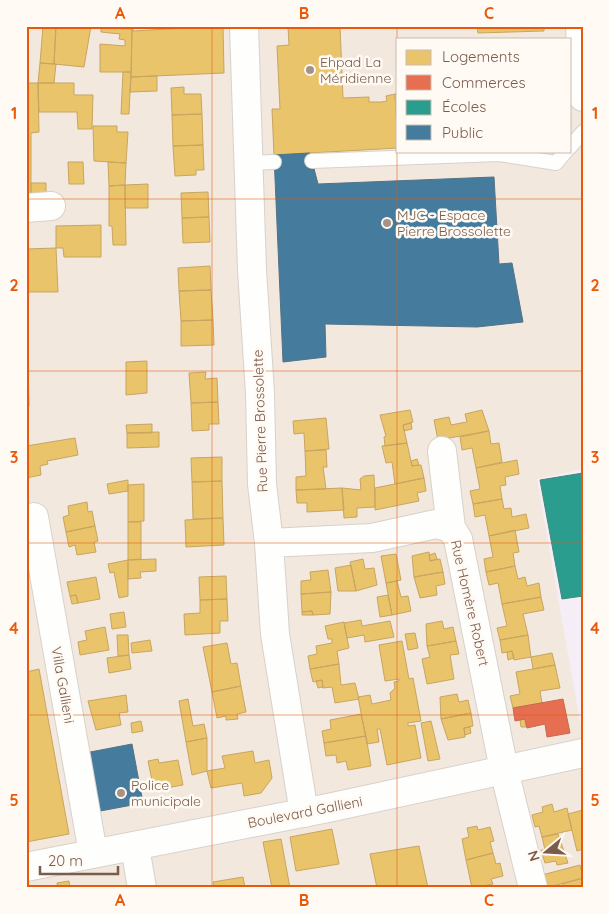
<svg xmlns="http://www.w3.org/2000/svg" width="609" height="914" viewBox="0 0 609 914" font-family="Quicksand,sans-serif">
	<rect width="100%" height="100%" fill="#f9f5f0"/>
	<!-- residential -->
	<path fill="#f2e8de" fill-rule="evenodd" d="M26,26H583V888H26ZM398,39H570V151H398Z"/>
	<!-- education -->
	<path fill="#f6eef6" d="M583,469V733H582L537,479Z"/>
	<!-- homes -->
	<path fill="#e9c46a" stroke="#c8a561" d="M43,26H56L54,64L40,63Z
		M56,26H91L84,67L54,64Z
		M101,26H133V31L223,26L224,73L131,77L132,29Z
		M288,26H340L343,98L369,97V102H381L387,101L386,96L395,94L398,148L274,155L272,109H280L277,46L289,45Z
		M477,26H544V31L478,33Z
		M101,28L132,29L131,72H100V44L125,46V40L119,39L120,34L101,32Z
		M40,63L56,64L54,83H38Z
		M123,72H131L129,114H121Z
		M157,76V91L130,92L131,77Z
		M26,83H38L39,132L31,133V202H26Z
		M38,83H74V95H93L92,129H78L77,112H39Z
		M184,87V94H201L202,114L172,115L171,88Z
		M398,93V148L395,94Z
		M202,114L203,145L173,146L172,115Z
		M93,126H117V132H128L126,163L94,161Z
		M203,145L204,170H196V175L175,176L173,146Z
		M68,162H83L84,184H69Z
		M108,162L126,163L125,185L109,186Z
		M31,183H46V201L31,202Z
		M148,184V208H125V185Z
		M125,185L126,245H113L112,226H109V186Z
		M208,192L209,217L182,218L181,193Z
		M209,217L210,242L183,243L182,218Z
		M101,225V257H64L63,248H56V226Z
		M56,248L58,292H26L29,406H26V249Z
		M210,266L211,290L179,291L178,268Z
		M211,290L213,320L181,321L179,291Z
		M213,320L214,345L181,346V321Z
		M147,361V393L126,395V362Z
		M206,372L205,379L217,378L218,402L191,403L189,373Z
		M218,402L219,424H209V430L192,431L191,403Z
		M410,410L413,422L403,425L407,443L385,446L384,437L386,436L380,415Z
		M482,410L489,431L438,440L434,420L449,417L451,425L461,423L467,422L465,414Z
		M326,418L329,449L305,451L304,433L294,434L293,421Z
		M411,423L412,429L404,431L403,425Z
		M152,424V433H127L126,425Z
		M489,431L491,444L499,443L502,462L476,468L472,448L462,450L460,437Z
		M159,432V447L127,448V433Z
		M75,438L78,455L47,461L48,464L40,466L41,475L26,478V446Z
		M407,443L412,466L421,465L424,478L395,484L392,462L386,463L382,446Z
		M326,450L327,467H323L326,489L296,490V477L306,476L305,451Z
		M222,457V481L192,482L191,458Z
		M417,459L419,465L412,466L411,461Z
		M517,460L519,474L505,477L506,485L500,486L502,499L473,504L470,491L480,489L476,468Z
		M374,475L375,507L357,508V517L344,518L342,488L361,490L360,479L364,476Z
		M424,478L426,491L417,493L419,501L375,510V488Z
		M128,480V491L109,494L107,484Z
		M222,481L223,518L193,519L192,482Z
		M144,484V521L128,522V485Z
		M342,488L344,510L307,512V503H297L296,490Z
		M502,499L504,509L511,508L512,517L526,514L529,528L489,536L485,515L475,517L473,504Z
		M87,502L88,512L92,511L95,526L66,532L63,517L69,515L68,506Z
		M223,518L224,545L186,547L185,520Z
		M128,522H141V559L128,560Z
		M95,526L98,541L94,542L96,552L77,555L75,545L69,547L66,532Z
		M515,530L519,552L513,553L515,566L486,572L484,559L493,557L489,536Z
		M429,552L430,561L440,559L443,572L414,577L412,556Z
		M435,553L437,559L430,561L429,555Z
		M396,554L401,580L386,583L381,556Z
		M156,559V571L140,572L141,578L128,579V560Z
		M363,559L365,569L374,568L377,585L356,591L350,562Z
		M128,560V596L119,598L114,572L110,573L108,564Z
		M351,565L356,591H338L335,568Z
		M515,566L518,579L525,577L527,586L539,583L541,597L502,604L498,583L489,585L486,572Z
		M328,570L331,592L301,594V581L311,580L310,572Z
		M443,572L445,584L436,586L437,595L420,598L414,577Z
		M226,576L227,599L200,600L199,577Z
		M96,577L100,599L78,603L76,595L70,596L67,582Z
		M397,581L401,597L408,596L411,611L392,615L386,583Z
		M331,592L330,614L313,615L312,611L302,612L301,594Z
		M76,595L78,603L72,604L70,596Z
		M388,595L392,615L380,617L377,597Z
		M541,597L544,610L523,614L528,635L500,640L497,628L507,626L502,604Z
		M227,599L228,621H220V633L185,635L184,614L200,613V600Z
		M312,611L313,615H302V612Z
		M124,612L126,627L112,629L110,614Z
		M361,620L362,626L390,621L394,637L365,642L364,635L347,638L344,623Z
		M442,621L444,629L453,627L456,641L427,646L426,624Z
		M344,622L349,648L337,651L339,664L310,669L308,656L317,654L316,646L332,643V639H328L325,626Z
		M105,627L109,650L80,655L78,642L87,640L85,631Z
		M415,633L418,648L408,650L405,634Z
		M117,635H128L129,655L118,656Z
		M528,635L531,657L514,660L512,651L502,653L500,640Z
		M150,640L152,651L132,653L131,643Z
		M402,641L409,679L413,678L421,721L408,723V726L415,725L421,758L387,765L380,729H377L379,742L367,744L358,697L370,695L372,704L391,700L390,693L395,688L394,682L399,681V679L385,681L379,645Z
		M456,641L459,654L450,655L454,679L427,684L422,659L430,657L427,646Z
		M227,643L231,664L237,663L241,686L212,692L203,647Z
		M512,651L514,658L508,660L507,652Z
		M552,653L555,665L533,669L531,657Z
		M129,655L131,669L109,673L107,658Z
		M339,664L341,685L355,683L359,699L335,703L332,687L323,688L322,680L313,682L310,669Z
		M555,665L560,688L540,691L542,703L513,708L510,696L520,694L516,672Z
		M39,669L69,834L26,842V672Z
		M322,680L323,687L318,688L316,681Z
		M241,686L246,712L237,714L238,719L226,720V716L217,718L212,692Z
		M457,694L459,702L468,700L471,713L441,719L440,697Z
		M126,695L128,712L119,713L121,725L96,730L88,701Z
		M188,699L193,726L204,724L207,738L186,742L179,701Z
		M471,713L473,726L464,728L465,737L448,740L441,719Z
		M361,714L366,736L324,743L322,731L331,729L330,720Z
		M525,719L526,727H521L520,720Z
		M141,721L143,731L132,733L131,723Z
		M431,721L440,759L428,761L421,723Z
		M470,727L471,733L465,735L464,728Z
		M366,736L371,766L348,770L346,761L337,763L336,755L326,756L324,743Z
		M207,738V771L192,775L186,742Z
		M253,751L255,763L269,760L272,778L261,793L244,796L242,783L211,788L207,771L225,768L222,756Z
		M158,759L159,763L178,760L183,785L154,790L148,761Z
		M552,804L554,812L567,808L572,830L542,837L539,826L535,827L532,815L543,812L542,807Z
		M583,810V849L577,851L568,814Z
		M477,826L478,830L490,827L494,841L490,842L493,853L466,860L462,839L469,837L467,828Z
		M332,829L339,864L296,871L290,837Z
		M558,834L568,863L557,865L556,861L545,863L541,850H545L542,837Z
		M281,839L290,888H272L263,842Z
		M419,846L428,888H377L370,854Z
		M493,853L496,864L500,863L503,876L491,879L493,884L472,888L466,860Z
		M580,865L583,878L545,888L542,875Z
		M243,877L245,888H214L213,882Z
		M583,878V888H563L562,884Z
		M69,881L70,888H58L57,883Z"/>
	<!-- shops -->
	<path fill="#e76f51" stroke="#c66950" d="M563,699L570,733L547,737L545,724L527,728L525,719L515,721L513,708Z"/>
	<!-- schools -->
	<path fill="#2a9d8f" stroke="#428a7b" d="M583,473V596L562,599L540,480Z"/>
	<!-- public -->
	<path fill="#457b9d" stroke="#557285" d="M310,153L318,184L494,177L499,264L512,263L523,322L477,327L325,324L326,357L283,362L274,155Z
		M132,744L143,803L95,812L85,753Z"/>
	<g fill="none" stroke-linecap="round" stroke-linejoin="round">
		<defs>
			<path id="lane" d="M570,147L583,132
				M312,161L499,154L556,163L566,151
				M249,163L274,162"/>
			<path id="street" d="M244,26L252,270L260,393L262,484L269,543L275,634L304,813
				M580,26L583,97
				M26,208L51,206
				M442,451L451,528
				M34,517L93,853
				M269,543L372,538L436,524L451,528L458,539L504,770L533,888
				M135,847L142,888"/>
			<path id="secondary" d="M26,867L328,808L583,753"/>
		</defs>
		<!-- lane casing -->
		<use href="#lane" stroke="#d7d1cb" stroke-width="16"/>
		<!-- street casing -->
		<use href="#street" stroke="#d7d1cb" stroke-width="30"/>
		<!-- secondary casing -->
		<use href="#secondary" stroke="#d9d2cb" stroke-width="30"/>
		<!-- lane -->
		<use href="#lane" stroke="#fefefd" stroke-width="14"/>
		<!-- street -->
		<use href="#street" stroke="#fefefd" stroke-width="28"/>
		<!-- secondary -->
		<use href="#secondary" stroke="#fefefd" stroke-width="28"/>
	</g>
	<!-- grid -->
	<path fill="none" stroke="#e8590c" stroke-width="1" stroke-opacity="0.55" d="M212,26V888M397,26V888M26,199H583M26,371H583M26,543H583M26,715H583"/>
	<!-- markers -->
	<g fill="#a69286" stroke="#fffaf3" stroke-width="2">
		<circle cx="310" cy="70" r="5"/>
		<circle cx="387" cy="223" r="5"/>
		<circle cx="121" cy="793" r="5"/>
	</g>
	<g text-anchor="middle" stroke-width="5" stroke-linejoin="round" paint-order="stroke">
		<!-- poi labels -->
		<g font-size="14" fill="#7a5c4d" stroke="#fffaf3" text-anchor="start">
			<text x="320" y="67">Ehpad La<tspan x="320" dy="16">Méridienne</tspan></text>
			<text x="397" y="220">MJC - Espace<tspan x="397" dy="16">Pierre Brossolette</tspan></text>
			<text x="131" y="790">Police<tspan x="131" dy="16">municipale</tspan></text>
		</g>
		<!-- street labels -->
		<g font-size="14" fill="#7a5c4d" stroke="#fffaf3">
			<text transform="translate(260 421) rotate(-92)" y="5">Rue Pierre Brossolette</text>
			<text transform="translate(470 603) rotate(77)" y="5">Rue Homère Robert</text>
			<text transform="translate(63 685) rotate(80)" y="5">Villa Gallieni</text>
			<text transform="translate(305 812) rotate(-11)" y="5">Boulevard Gallieni</text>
		</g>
	</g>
	<!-- border -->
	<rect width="609" height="914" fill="none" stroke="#fffaf3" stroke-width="55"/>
	<!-- legend -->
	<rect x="396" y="38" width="175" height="115" fill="#fffaf3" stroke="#cabbb1"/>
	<rect x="406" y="50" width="25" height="15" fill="#e9c46a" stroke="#cabbb1"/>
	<text x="442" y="62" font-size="15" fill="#7a5c4d">Logements</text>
	<rect x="406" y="75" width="25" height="15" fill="#e76f51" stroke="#cabbb1"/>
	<text x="442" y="88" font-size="15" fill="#7a5c4d">Commerces</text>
	<rect x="406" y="100" width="25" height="15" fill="#2a9d8f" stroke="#cabbb1"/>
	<text x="442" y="112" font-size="15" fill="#7a5c4d">Écoles</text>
	<rect x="406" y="125" width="25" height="15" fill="#457b9d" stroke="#cabbb1"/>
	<text x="442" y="138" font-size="15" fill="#7a5c4d">Public</text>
	<!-- north arrow -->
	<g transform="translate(546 852) rotate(252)" stroke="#fffaf3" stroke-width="4" paint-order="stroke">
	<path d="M0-4L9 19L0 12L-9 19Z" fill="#7a5c4d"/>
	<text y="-8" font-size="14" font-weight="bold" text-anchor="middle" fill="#7a5c4d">N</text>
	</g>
	<!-- scale -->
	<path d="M40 866v8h78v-8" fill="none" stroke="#7a5c4d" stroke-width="2.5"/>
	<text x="48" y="866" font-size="15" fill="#7a5c4d" stroke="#fffaf3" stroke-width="4" paint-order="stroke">20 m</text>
	<rect x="28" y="28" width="554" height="858" fill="none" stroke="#e8590c" stroke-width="2"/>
	<g font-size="16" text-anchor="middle" font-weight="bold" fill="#e8590c">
		<text x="120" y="19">A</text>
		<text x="304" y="19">B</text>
		<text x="489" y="19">C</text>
		<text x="14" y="119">1</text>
		<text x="595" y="119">1</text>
		<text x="14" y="291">2</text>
		<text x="595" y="291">2</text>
		<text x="14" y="463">3</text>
		<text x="595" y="463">3</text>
		<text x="14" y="634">4</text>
		<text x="595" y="634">4</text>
		<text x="14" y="806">5</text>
		<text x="595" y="806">5</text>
		<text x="120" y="906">A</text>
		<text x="304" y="906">B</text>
		<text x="489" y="906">C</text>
	</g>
</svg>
